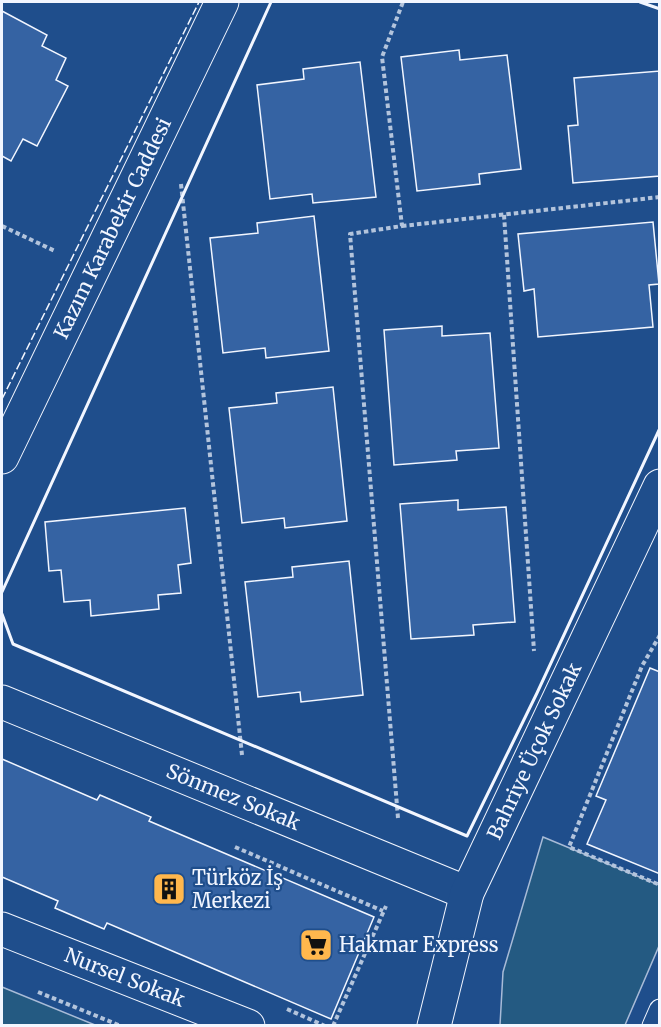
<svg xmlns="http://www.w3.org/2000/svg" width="661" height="1027" viewBox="0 0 661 1027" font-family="Merriweather,serif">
	<rect width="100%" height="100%" fill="#1f4e8c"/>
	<!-- green -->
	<path fill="#245a82" stroke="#a8bbd7" stroke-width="1.5" d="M543,837L659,885V946L625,1025H500L503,972Z
		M2,987L95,1025H2Z"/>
	<!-- building -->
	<path fill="#3563a3" stroke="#f2f6ff" stroke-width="1.5" d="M2,11L47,35L42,46L66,58L56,80L68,86L37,146L23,139L11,161L2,156Z
		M459,50L460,60L507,55L521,169L479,174L480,184L417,191L401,57Z
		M360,62L376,197L313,203L312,194L270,199L257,85L304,79L303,69Z
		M660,71V176L573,183L568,126L578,125L574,78Z
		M314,216L329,351L266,358L265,348L223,353L210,238L258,233L257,223Z
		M653,222L659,284L649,285L653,327L538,337L534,289L524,291L518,234Z
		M442,326V336L490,333L499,448L456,451L457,460L394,465L384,330Z
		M333,387L347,521L285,528L284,518L242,523L229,408L277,403L276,393Z
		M458,500V510L506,507L515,622L473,625L474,635L411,639L400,504Z
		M185,508L191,563L178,565L181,593L158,595L159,609L91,616L90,600L64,602L61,570L49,571L45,522Z
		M349,561L363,695L301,702L300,692L258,697L245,582L293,577L292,567Z
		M650,668L660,672V874L587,844L606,800L596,796Z
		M2,759L97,800L100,795L151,817L149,821L374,917L331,1019L107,923L104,929L55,908L58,901L2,877Z"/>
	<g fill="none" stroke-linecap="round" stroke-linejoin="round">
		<defs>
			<path id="lane" d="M653,1026L660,1010"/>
			<g id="street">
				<path id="s1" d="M2,457L222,2"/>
				<path id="s2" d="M2,702L467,893"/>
				<path id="s3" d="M2,929L248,1026"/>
				<path id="s4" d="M434,1026L467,893L660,486"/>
			</g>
		</defs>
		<!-- lane casing -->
		<use href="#lane" stroke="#f2f6ff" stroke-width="23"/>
		<!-- street casing -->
		<use href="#street" stroke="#f2f6ff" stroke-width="35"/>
		<!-- path -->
		<path stroke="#b3c4dc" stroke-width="4" stroke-dasharray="4.5 3" stroke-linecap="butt" d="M181,184L242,755
			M504,215L534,651
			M2,226L55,251
			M402,226L660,197
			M660,635L642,666L569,847L660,885
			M398,818L350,234L402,226L382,57L403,2
			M235,847L383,911
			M38,992L121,1026
			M287,1009L325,1026
			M333,1026L386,906"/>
		<!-- lane -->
		<use href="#lane" stroke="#1f4e8c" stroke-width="21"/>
		<!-- street -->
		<use href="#street" stroke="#1f4e8c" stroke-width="33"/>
		<!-- fence -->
		<path stroke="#f2f6ff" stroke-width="1.5" stroke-dasharray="8 3" stroke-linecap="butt" d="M2,399L199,2"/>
		<!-- wall -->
		<path stroke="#f2f6ff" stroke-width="3" d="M640,2L660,9
			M2,592L271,2
			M2,614L13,644L467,836L537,693L660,428"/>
	</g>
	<!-- icons -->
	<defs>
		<symbol id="building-square" viewBox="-11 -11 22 22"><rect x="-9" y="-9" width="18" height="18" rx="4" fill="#ffb74d" stroke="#1f4e8c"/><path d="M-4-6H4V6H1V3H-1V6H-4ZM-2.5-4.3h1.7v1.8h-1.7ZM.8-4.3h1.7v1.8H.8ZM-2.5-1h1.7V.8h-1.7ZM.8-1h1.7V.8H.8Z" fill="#111"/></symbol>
		<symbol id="supermarket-square" viewBox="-11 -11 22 22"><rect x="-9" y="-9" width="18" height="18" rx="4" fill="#ffb74d" stroke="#1f4e8c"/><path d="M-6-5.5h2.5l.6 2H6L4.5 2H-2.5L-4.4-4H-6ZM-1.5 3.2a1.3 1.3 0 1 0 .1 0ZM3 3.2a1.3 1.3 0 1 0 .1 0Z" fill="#111"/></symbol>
	</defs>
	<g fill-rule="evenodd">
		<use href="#building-square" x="150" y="870" width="38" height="38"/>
		<use href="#supermarket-square" x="297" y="926" width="38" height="38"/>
	</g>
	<g text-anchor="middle" stroke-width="4.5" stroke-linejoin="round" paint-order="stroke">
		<!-- street labels -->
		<g font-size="20" fill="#f2f6ff" stroke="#1f4e8c">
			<text dy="7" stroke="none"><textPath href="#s1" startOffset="254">Kazım Karabekir Caddesi</textPath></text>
			<text dy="7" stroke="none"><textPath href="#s4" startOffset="294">Bahriye Üçok Sokak</textPath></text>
			<text dy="7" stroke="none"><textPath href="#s2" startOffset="250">Sönmez Sokak</textPath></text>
			<text dy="7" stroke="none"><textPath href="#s3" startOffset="132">Nursel Sokak</textPath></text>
		</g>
		<!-- poi labels -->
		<g font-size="20" fill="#f2f6ff" stroke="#1f4e8c" text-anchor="start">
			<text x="192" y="885">Türköz İş<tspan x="192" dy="23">Merkezi</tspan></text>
			<text x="339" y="952">Hakmar Express</text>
		</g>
	</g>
	<!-- border -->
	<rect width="661" height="1027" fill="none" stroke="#f2f6ff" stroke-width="6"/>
</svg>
